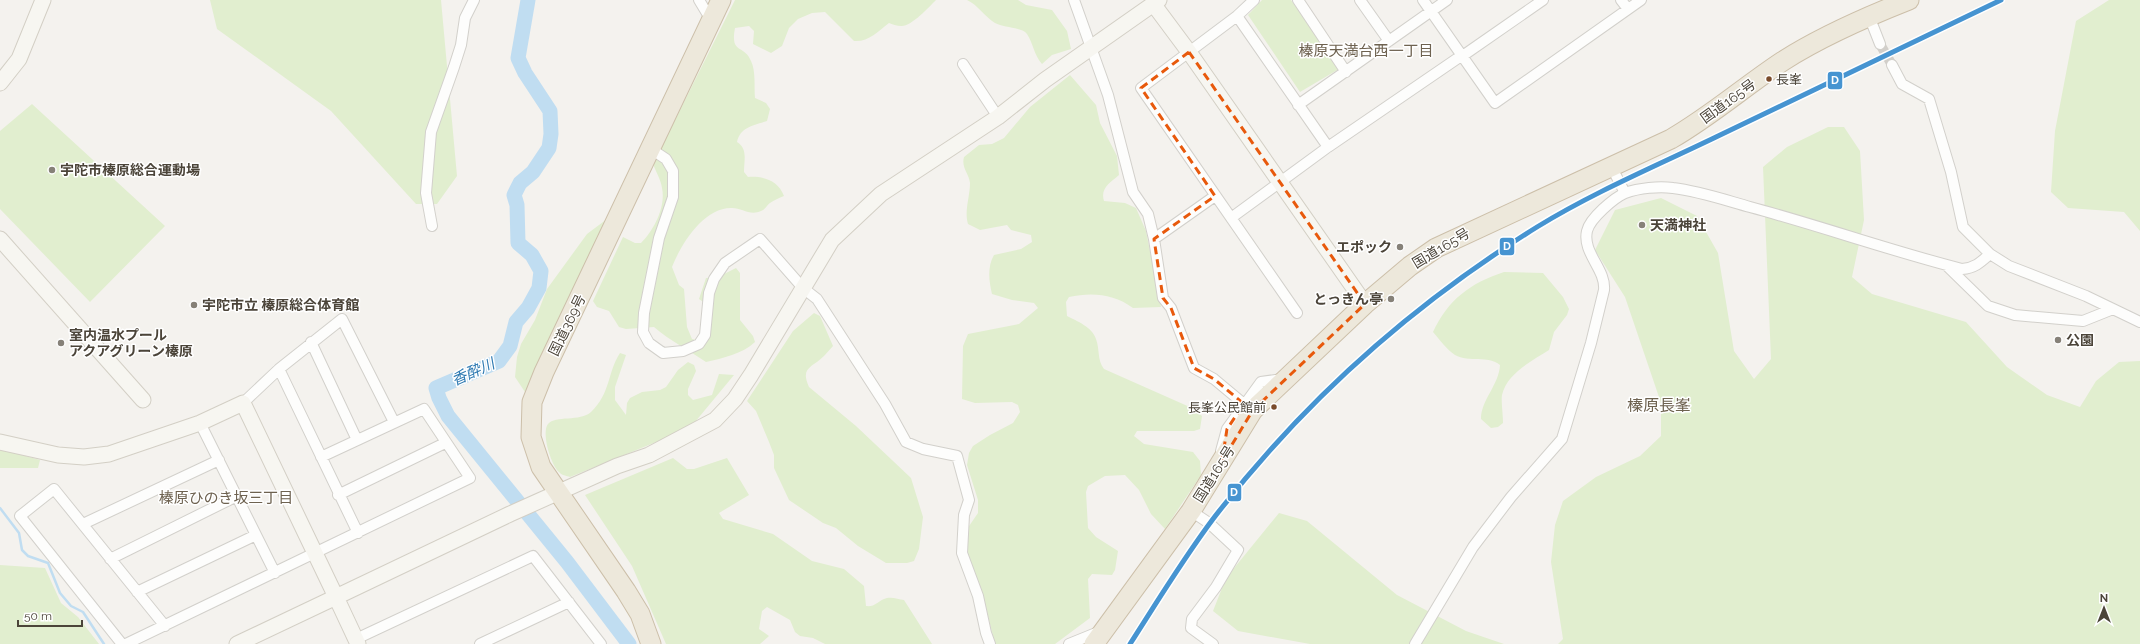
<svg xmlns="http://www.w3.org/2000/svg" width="2140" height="644" viewBox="0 0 2140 644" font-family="Raleway,'Noto Sans JP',sans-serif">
	<rect width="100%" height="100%" fill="#f4f2ee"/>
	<!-- green -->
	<path fill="#e1eecf" d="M210,0H441L457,176L437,204H416L331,111L217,29Z
		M735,0H936C929,7 911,27 901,26C897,26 892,24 889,23C877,32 869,42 854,41L825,12L812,13L798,19L789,28L782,46L771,53L753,44L754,31L749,26L735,28C730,55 744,44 751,61C756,71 754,87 755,98L766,103L770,109L767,121C754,125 740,127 737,142C748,149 744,160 744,172L748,177C763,176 778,180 784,196C779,198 774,200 770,203C767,205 765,210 761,211C750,216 742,208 732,208C704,207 681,244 672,267L679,285L684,289L687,327L692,339L707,342L712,308L699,299L706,278L718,277L736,268L740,273V320L753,336L755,342C742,354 723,358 706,362C689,350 670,341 654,327L626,329L619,327L609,311L597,307L593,301L623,237L635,243H641C654,230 666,207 662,188C661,180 656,172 653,164Z
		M967,0H1018L1026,5L1052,10L1067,31L1071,49L1052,55L1042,64C1034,55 1033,43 1027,34C1022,27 1004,28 995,23C985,17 978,5 967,0Z
		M1262,0H1291L1339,69L1300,92L1248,15Z
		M2109,0H2140V231L2124,212L2068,208L2051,192L2055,131L2076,21Z
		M1070,75L1096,105L1100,123L1117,156L1119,175C1110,183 1100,188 1104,201L1125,203L1136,208L1146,231L1161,307L1133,308C1114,294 1092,292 1069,297L1066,302L1067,316C1077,321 1092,327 1096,339C1100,350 1097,360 1104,369L1192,408L1202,416L1200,429L1194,431H1137L1134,436L1144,444L1193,452L1200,461L1201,475L1165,529L1151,514L1139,490L1125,475L1105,476L1088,486L1086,492L1088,528L1096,537L1118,551L1115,570L1112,575L1092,574L1088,579L1090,618L1055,644H995L982,592L967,554V529L978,513V500L967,465L969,453L973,446L990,435L1013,423L1020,412L1018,405L1012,402L975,403L962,399L963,346L968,334L1019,324L1038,308L1034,303L1012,300L992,294C989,281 987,267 994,255L1021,249L1032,242L1031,235L1011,230L1007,225L980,230L968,224C964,211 970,197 970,183C969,173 961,168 964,157L979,145L992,144L1004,138L1030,107Z
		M32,104L165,226L90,302L0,209V131Z
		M1828,127H1844L1860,151L1864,220L1852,277L1872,294L1966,322L2007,367L2047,395L2080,407L2096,381L2119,362L2140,361V644H1558L1563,639L1551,562L1555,525L1563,501L1596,477L1640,456L1661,436V403L1625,297L1595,250L1615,210L1661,198L1697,216L1718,253L1734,351L1754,379L1771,359L1763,167L1787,147Z
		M611,216L525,392L515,377L517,357L521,344L535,320L547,289L587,234Z
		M1504,272L1543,273L1563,297L1569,309L1567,315L1554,332L1549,350C1532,361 1507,373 1502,395C1501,400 1503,415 1503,423L1498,427L1491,428L1481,419C1481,400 1499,385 1500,365C1488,355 1469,363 1455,355C1447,350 1439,339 1433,332C1448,300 1470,283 1504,272Z
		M814,313L820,316L833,346C830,349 827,353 824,356C812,368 800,367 809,387L856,426L911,478L923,517L919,549L914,561L907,563H886L858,546L836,528L823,523L789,500L774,468V455L769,442L756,411L747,401L793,331Z
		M620,353L626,355L615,387V400L626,415L627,403L630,398L642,392L660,390L666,387L678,370L688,362L694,365L696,371L688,389V395L693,400L712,395L719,374L734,375L695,422L666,438L570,477C567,476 561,475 559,472C551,465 541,433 548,424C555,415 580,422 591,412C611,393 607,373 620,353Z
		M0,449L40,460L38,468H0Z
		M673,458L687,469H694L727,458L749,495L719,513L723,519L773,534L812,561L844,569L864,586L866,606C875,607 877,602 884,599C890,596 898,599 904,600L932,644H825L813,638L800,636L795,632L790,620L767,607L762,611L759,629L769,636L760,644H666L632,566L585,495Z
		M1279,513L1307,521L1397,595L1466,631L1504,644H1310L1238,631L1213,611L1226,578Z
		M0,565L45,568L61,603L78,617L99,644H0Z"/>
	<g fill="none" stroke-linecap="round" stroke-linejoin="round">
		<!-- stream -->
		<path stroke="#c0ddf1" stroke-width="2.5" d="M0,508L19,533L22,550L28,556L48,563L60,593L71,606L83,612L104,644"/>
		<!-- river -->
		<path stroke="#c0ddf1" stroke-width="15" d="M528,0L518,58L525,73L550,111L551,134L549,148L533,172L520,183L514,195L517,205L518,243L532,255L541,271L539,288L528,308L516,322L510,346L499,361L436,388L439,398L448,416L567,562L629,644"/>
		<!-- street-tunnel -->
		<path stroke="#d2cfca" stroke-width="10" stroke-dasharray="10 5" stroke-linecap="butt" d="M1880,44L1892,65"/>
		<defs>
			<path id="street" d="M699,0L711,20
				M1074,0L1108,95L1133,192L1148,214L1154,239L1163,298L1171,308L1194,368L1214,379L1244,404
				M1254,0L1237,16L1141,88L1297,313
				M1298,0L1346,72
				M1360,0L1389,41
				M1423,0L1495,103L1641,0
				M1621,0L1628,9
				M1237,16L1328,147
				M1869,16L1880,44
				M1461,57L1543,0
				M963,64L998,117
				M1892,65L1902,84L1929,99L1951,172L1963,227L1990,254L2009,266L2086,296L2140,322
				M1298,105L1447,0
				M651,149L666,159L673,171V197L659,238L644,313L643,332L649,343L663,353L683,351L699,344L705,335L709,293L714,279L725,263L760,239L803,288L817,299L885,404L906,442L923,449L957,456L969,500L964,515L962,553L978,596L986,633L990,644
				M1611,166L1625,193
				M1231,218L1328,147L1461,56
				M432,226L426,193L431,132L454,67L461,45L465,18L474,0
				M1154,239L1215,196
				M1946,265L1988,306L2015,315L2083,321L2113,309
				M311,342L357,440
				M279,369L358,533
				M243,403L279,369L342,319L394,422
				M200,423L275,573
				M1221,451L1227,429L1261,382L1282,379
				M338,495L445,443
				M1191,511L1209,523L1238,550L1216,587L1192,619L1191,628L1213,644
				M83,524L219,460
				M110,559L237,496
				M137,592L256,535
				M356,639L533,556L601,644
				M122,644L20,516L54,489L165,626
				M126,644L470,478L424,409L321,457
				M480,644L569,602
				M1069,644L1101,631
				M1415,644L1473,547L1511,497L1562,439L1591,343L1604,290C1606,269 1582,253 1587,231C1590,218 1614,198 1625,193C1639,188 1659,186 1673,188C1699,191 1725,200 1750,207C1821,226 1891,251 1962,269C1975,268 1981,262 1990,254"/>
			<path id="secondary" d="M1154,5L1189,52L1365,304
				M0,83L19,59L43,0
				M0,239L143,400
				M0,442L58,455L84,457L109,454L200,423L243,403L336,597L510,514L617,466L649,455L715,420L735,399L751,375L832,240L881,194L998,117L1045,80L1159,0
				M237,644L336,597L358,644"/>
			<path id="highway" d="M651,644L640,614L626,591L541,467L531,437L532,402L544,372L721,0
				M1094,644L1191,511L1253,410L1365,304L1410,266L1436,248L1671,139C1711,116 1745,86 1783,61C1822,36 1866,17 1909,0"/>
		</defs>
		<!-- street casing -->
		<use href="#street" stroke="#d2d0cb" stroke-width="12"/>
		<!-- secondary casing -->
		<use href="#secondary" stroke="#d3cfc5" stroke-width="17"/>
		<!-- highway casing -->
		<use href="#highway" stroke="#ccbfa9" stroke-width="21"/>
		<!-- street -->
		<use href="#street" stroke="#fdfdfc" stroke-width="10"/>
		<!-- secondary -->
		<use href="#secondary" stroke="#f7f6f1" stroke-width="15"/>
		<!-- highway -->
		<use href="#highway" stroke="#ede8db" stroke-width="19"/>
		<defs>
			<path id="rail-1" d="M1130,644C1157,602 1183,559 1213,519C1302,403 1413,304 1537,227C1594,192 1656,166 1716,137C1811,92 1906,46 2001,0"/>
		</defs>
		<!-- rail-1 casing -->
		<use href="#rail-1" stroke="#fff" stroke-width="8"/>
		<!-- rail-1 -->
		<use href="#rail-1" stroke="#4694d1" stroke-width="5"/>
	</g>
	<!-- marked area -->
	<path fill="none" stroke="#e8590c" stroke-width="3" stroke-dasharray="8 5" stroke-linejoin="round" d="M1189,52L1365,304L1253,410L1222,461L1227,429L1244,404L1214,379L1194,368L1171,308L1163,298L1154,239L1215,196L1141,88Z"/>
	<!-- markers -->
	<g fill="#7a4b2a" stroke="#fff" stroke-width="1.5">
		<circle cx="1769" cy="79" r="3.5"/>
		<circle cx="1274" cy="407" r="3.5"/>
	</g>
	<g fill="#868178" stroke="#fff" stroke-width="1.5">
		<circle cx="52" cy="170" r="4"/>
		<circle cx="1642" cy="225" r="4"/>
		<circle cx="1400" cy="247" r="4"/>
		<circle cx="1391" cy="299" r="4"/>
		<circle cx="194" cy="305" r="4"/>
		<circle cx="2058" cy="340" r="4"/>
		<circle cx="61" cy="343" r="4"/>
	</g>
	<g text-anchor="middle" stroke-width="3" stroke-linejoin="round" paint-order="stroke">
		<!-- bus labels -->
		<g font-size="13" fill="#4b4439" stroke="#fff" text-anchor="start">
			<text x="1776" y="84">長峯</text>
			<text x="1266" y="412" text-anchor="end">長峯公民館前</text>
		</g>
		<!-- street labels -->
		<g font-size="14" fill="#4b4439" stroke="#fff">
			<text transform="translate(1728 101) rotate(-36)" y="5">国道165号</text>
			<text transform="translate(1441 248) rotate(-31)" y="5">国道165号</text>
			<text transform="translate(567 325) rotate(-64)" y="5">国道369号</text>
			<text transform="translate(1214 474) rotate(-58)" y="5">国道165号</text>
		</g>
		<!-- poi labels -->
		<g font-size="14" font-weight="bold" fill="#4b4439" stroke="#fff" text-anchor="start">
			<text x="60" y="175">宇陀市榛原総合運動場</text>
			<text x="1650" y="230">天満神社</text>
			<text x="1392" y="252" text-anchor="end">エポック</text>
			<text x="1383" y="304" text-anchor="end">とっきん亭</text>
			<text x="202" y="310">宇陀市立 榛原総合体育館</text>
			<text x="69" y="340">室内温水プール<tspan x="69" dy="16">アクアグリーン榛原</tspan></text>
			<text x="2066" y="345">公園</text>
		</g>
		<!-- neighbourhood labels -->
		<g font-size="15" fill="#6e6250" stroke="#fff">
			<text x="1366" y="56">榛原天満台西一丁目</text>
			<text x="226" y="503">榛原ひのき坂三丁目</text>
		</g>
		<!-- water labels -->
		<g font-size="15" font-style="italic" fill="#2e7ab2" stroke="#fff">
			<text transform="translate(473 372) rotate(-24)" y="5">香酔川</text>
		</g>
		<!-- quarter labels -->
		<g font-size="16" fill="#6e6250" stroke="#fff">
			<text x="1659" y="411">榛原長峯</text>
		</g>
	</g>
	<g stroke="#fff" stroke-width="1.5">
		<rect x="1827" y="71" width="16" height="19" rx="4" fill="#4694d1"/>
		<rect x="1499" y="237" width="16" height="19" rx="4" fill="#4694d1"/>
		<rect x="1227" y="483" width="15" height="19" rx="4" fill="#4694d1"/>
	</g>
	<g font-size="11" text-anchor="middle" font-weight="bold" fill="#fff">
		<text x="1835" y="84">D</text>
		<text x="1507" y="250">D</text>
		<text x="1234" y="496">D</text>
	</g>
	<!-- north arrow -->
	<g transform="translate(2104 608)" stroke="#ffffff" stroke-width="3" paint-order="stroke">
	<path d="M0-3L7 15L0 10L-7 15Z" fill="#4b4439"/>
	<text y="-6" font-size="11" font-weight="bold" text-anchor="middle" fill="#4b4439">N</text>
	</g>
	<!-- scale -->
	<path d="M18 620v6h64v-6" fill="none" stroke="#4b4439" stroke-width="2"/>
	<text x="24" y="620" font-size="12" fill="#4b4439" stroke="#ffffff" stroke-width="3" paint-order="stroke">50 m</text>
</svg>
